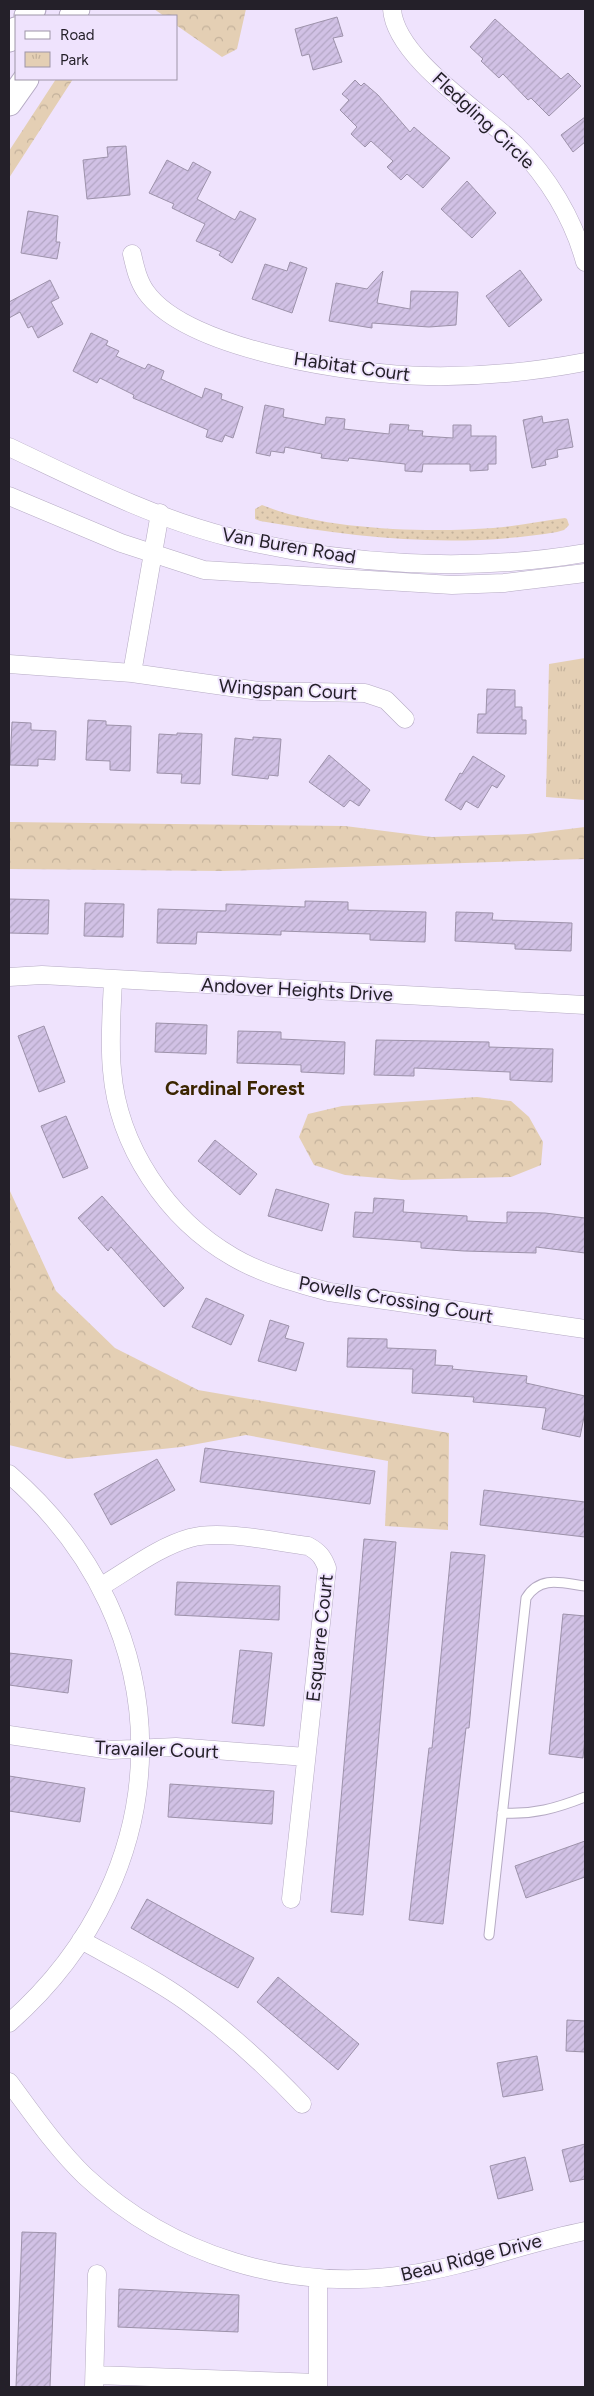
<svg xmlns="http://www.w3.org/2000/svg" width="594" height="2396" viewBox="0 0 594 2396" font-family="Figtree,sans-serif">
	<defs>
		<pattern id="grass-dots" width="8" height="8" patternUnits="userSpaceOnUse" patternTransform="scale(1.25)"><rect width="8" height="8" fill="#e4cfb4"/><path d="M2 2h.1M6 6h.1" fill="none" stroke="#c3b19b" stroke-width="1.8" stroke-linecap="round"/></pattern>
		<pattern id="forest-crowns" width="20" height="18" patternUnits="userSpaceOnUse" patternTransform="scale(1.25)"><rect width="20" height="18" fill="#e4cfb4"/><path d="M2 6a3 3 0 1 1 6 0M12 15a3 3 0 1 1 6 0" fill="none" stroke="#c3b19b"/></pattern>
		<pattern id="park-tufts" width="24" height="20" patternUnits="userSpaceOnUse" patternTransform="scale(1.25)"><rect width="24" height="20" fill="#e4cfb4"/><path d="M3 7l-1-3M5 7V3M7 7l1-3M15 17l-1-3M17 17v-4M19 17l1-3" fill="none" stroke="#c3b19b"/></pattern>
		<pattern id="building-hatch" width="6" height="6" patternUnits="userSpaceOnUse" patternTransform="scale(1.25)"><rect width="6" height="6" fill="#d1c1e5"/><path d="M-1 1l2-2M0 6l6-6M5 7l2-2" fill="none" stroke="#b3a6c4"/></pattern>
	</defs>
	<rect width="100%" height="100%" fill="#efe3fd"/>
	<!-- grass -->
	<path fill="url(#grass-dots)" d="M262,505C323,530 427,533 493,528C517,526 541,521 565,518L567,519L569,525L564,530L557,532C454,549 361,538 260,521L255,519V509Z"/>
	<!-- forest -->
	<path fill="url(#forest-crowns)" d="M154,9H246L237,49L222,57L176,25V16H164Z
		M56,79H73L9,178V151Z
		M9,822L345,826L432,837L528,834L585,827V859L224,871L9,869Z
		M477,1097L511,1101L529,1117L543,1142L541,1165L511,1177L402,1180L345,1175L314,1165L299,1137L308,1114L342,1106Z
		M9,1189L56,1291L115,1348L198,1390L449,1433L448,1530L385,1526L388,1461L246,1435L181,1447L68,1459L9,1445Z"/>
	<!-- park -->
	<path fill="url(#park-tufts)" d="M585,658V800L546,797L549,664Z"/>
	<!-- building -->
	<path fill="url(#building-hatch)" stroke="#9d92aa" d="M337,17L343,36L333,38L342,62L313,70L309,54L302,56L295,29Z
		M495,19L561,79L568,73L581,86L549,116L531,98L528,100L503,74L499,78L481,61L483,59L470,47Z
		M355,80L361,86L364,83L378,95L410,132L414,127L450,158L423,188L407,174L401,180L387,167L393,161L371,141L365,147L351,134L357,127L340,110L349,100L342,94Z
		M585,117V142L573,152L561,135Z
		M126,146L130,195L87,199L83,160L108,157L107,147Z
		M167,160L188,171L193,162L211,172L197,199L235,220L240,211L256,219L232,263L219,255L221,252L196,241L205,224L172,208L174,204L149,193Z
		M467,181L496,213L472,238L441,209Z
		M28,211L58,216L56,242H60L57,259L21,253Z
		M290,262L307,268L292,313L252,299L265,264L287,271Z
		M520,270L542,300L509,327L486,296Z
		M383,271L377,303L410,309L411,291L458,292L456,325L429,327L372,323V328L329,321L336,283L367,289Z
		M50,280L59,298L51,302L63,324L38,338L32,326L28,328L20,312L9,318V302Z
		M91,333L108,341L106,345L119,351L116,356L145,369L148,364L164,371L161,379L202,398L205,388L222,394L221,399L243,407L233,438L225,435L222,442L206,437L208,430L133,398L134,395L100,378L97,383L73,371Z
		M265,405L284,409L283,417L325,425L326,417L345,419L344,429L389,434L390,424L409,425L408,430L423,431L422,436L453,438V425H471V436H496V464H488V470L470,471V464H423L422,472L405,471V464L349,458L348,461L321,458L322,454L285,447L284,453L271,451L270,456L256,453Z
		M542,416L543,423L568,419L573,447L557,450L558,457L545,460L546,465L532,468L523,420Z
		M487,689L515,690V707H522V720H526V734L477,733L478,714H486Z
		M88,720L106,721V725L131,726L130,771L110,770V761L86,760Z
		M12,722L31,723V730L56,731L55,760L38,759V766L10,765Z
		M177,733L202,734L200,784L181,783L182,774L157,773L159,734L177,735Z
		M253,737L281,739L278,776L269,775L268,779L232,775L235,738L253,740Z
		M329,755L370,790L359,806L350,800L344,807L309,782Z
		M473,756L505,776L497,788L492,785L478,808L466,801L461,810L445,800L460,773L462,774Z
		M9,899L49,900L48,934L9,933Z
		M305,901L348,902V910L426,912L425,942L370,940V934L281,931V935L197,932L196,944L157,943L158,909L226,911V904L305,907Z
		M85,903L124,904L123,937L84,936Z
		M456,912L493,913L492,920L572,923L571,951L515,949V944L455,941Z
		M156,1023L207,1025L206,1054L155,1052Z
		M44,1026L65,1082L39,1092L18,1036Z
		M238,1031L281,1032V1039L345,1042L344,1074L301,1072V1065L237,1063Z
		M376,1040L489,1042V1047L553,1049L552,1082L510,1080V1072L414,1068V1076L374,1075Z
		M66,1116L88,1168L63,1178L41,1126Z
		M215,1140L257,1174L240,1195L198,1161Z
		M276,1189L329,1204L322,1231L268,1216Z
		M102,1196L184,1288L164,1307L111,1247L108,1251L78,1218Z
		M374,1198L404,1200L403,1212L467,1216V1221L507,1223V1212L545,1213L585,1218V1253L536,1247V1253L464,1251L421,1248V1242L353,1237L355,1212L373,1213Z
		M206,1298L244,1315L231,1345L192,1327Z
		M270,1320L289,1326L285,1338L304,1343L296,1371L258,1361Z
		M348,1338L387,1339V1348L436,1350L435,1365L453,1366L452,1369L527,1376L526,1383L585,1396V1412L580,1437L542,1429L546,1408L473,1402L474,1397L412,1393L413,1369L347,1367Z
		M205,1448L375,1471L370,1504L200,1482Z
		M157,1459L175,1490L111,1525L94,1494Z
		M484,1490L585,1502V1537L480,1525Z
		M364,1539L396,1542L363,1915L331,1912Z
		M451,1552L485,1555L469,1728H466L443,1924L409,1920L429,1748H432Z
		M177,1582L280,1586L279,1620L175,1615Z
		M563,1614L585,1616V1737L583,1758L549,1754Z
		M240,1650L272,1653L264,1726L232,1723Z
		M9,1653L72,1660L68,1693L9,1685Z
		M9,1776L85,1788L80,1822L9,1811Z
		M170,1784L274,1791L272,1824L168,1817Z
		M585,1841V1877L526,1898L515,1866Z
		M147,1899L254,1958L238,1988L131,1928Z
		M278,1977L359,2044L338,2070L257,2002Z
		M567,2020L585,2021V2052L566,2051Z
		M537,2056L543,2090L503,2097L497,2063Z
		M585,2144V2179L570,2182L562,2150Z
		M525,2157L533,2190L498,2199L490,2166Z
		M22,2232L56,2233L50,2387H16Z
		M119,2289L239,2295L238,2332L118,2327Z"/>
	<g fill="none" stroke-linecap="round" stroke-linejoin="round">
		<defs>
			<path id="service" d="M502,1813C533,1815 557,1808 585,1797
				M489,1935L526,1598C540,1575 562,1583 585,1586"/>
			<path id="minor" d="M392,9C395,58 482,112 516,145C548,177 573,218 585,262
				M132,254C135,267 138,281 146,292C188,351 358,375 427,376C480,377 533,372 585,362
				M9,447C79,480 153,518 229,537C343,565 469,573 585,553
				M9,496L121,543L204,570L452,585L504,583L585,573
				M9,664L132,673L259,691L365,693L386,700L405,719
				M132,673L160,513
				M9,977L42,975L585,1005
				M113,979C112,1009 109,1040 112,1070C118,1146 167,1219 233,1257C262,1274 296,1283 329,1292L585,1329
				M9,1474C185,1626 183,1870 9,2023
				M100,1587C129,1570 158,1547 190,1538C220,1529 276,1542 308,1546C319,1552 323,1557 327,1568L291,1899
				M9,1735L111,1750L176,1747L306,1757
				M81,1940C117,1960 154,1978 187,2002C229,2032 267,2067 302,2104
				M9,2082C33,2114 56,2148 85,2176C171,2256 289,2292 406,2275C467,2266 525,2243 585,2231
				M95,2375L318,2383
				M94,2387L97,2274
				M318,2387V2278"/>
			<path id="secondary" d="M27,16L33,9
				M72,16L77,9
				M9,39L16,30
				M9,103L26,79"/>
		</defs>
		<!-- service casing -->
		<use href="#service" stroke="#b5aac3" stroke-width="11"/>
		<!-- minor casing -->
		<use href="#minor" stroke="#b5aac3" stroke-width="19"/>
		<!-- secondary casing -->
		<use href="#secondary" stroke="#b5aac3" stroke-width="27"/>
		<!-- service -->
		<use href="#service" stroke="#fff" stroke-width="9"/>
		<!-- minor -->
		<use href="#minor" stroke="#fff" stroke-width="18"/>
		<!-- secondary -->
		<use href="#secondary" stroke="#fff" stroke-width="25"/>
	</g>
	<g text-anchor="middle" stroke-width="4" stroke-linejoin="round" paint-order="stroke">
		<!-- street labels -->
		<g font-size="19" fill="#242029" stroke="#efe3fd">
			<text transform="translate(484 120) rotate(43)" y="7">Fledgling Circle</text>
			<text transform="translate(352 366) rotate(8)" y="7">Habitat Court</text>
			<text transform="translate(289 545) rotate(10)" y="7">Van Buren Road</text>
			<text transform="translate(288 689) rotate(3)" y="7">Wingspan Court</text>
			<text transform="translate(297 989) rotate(3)" y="7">Andover Heights Drive</text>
			<text transform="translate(396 1299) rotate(10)" y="7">Powells Crossing Court</text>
			<text transform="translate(319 1638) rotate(-84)" y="7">Esquarre Court</text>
			<text transform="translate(157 1749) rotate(2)" y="7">Travailer Court</text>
			<text transform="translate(471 2257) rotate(-14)" y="7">Beau Ridge Drive</text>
		</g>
		<!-- neighbourhood labels -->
		<g font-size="20" font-weight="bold" fill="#3b2500" stroke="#efe3fd">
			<text x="235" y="1095">Cardinal Forest</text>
		</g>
	</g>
	<!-- border -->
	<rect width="594" height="2396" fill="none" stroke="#242029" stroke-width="20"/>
	<!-- legend -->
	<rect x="15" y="15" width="162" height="65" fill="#efe3fd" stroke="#9e95a8"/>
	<rect x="25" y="31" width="25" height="8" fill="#ffffff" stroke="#9e95a8"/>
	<text x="60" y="40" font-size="15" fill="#242029">Road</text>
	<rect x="25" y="52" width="25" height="15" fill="url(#park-tufts)" stroke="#9e95a8"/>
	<text x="60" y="65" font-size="15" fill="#242029">Park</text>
</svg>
